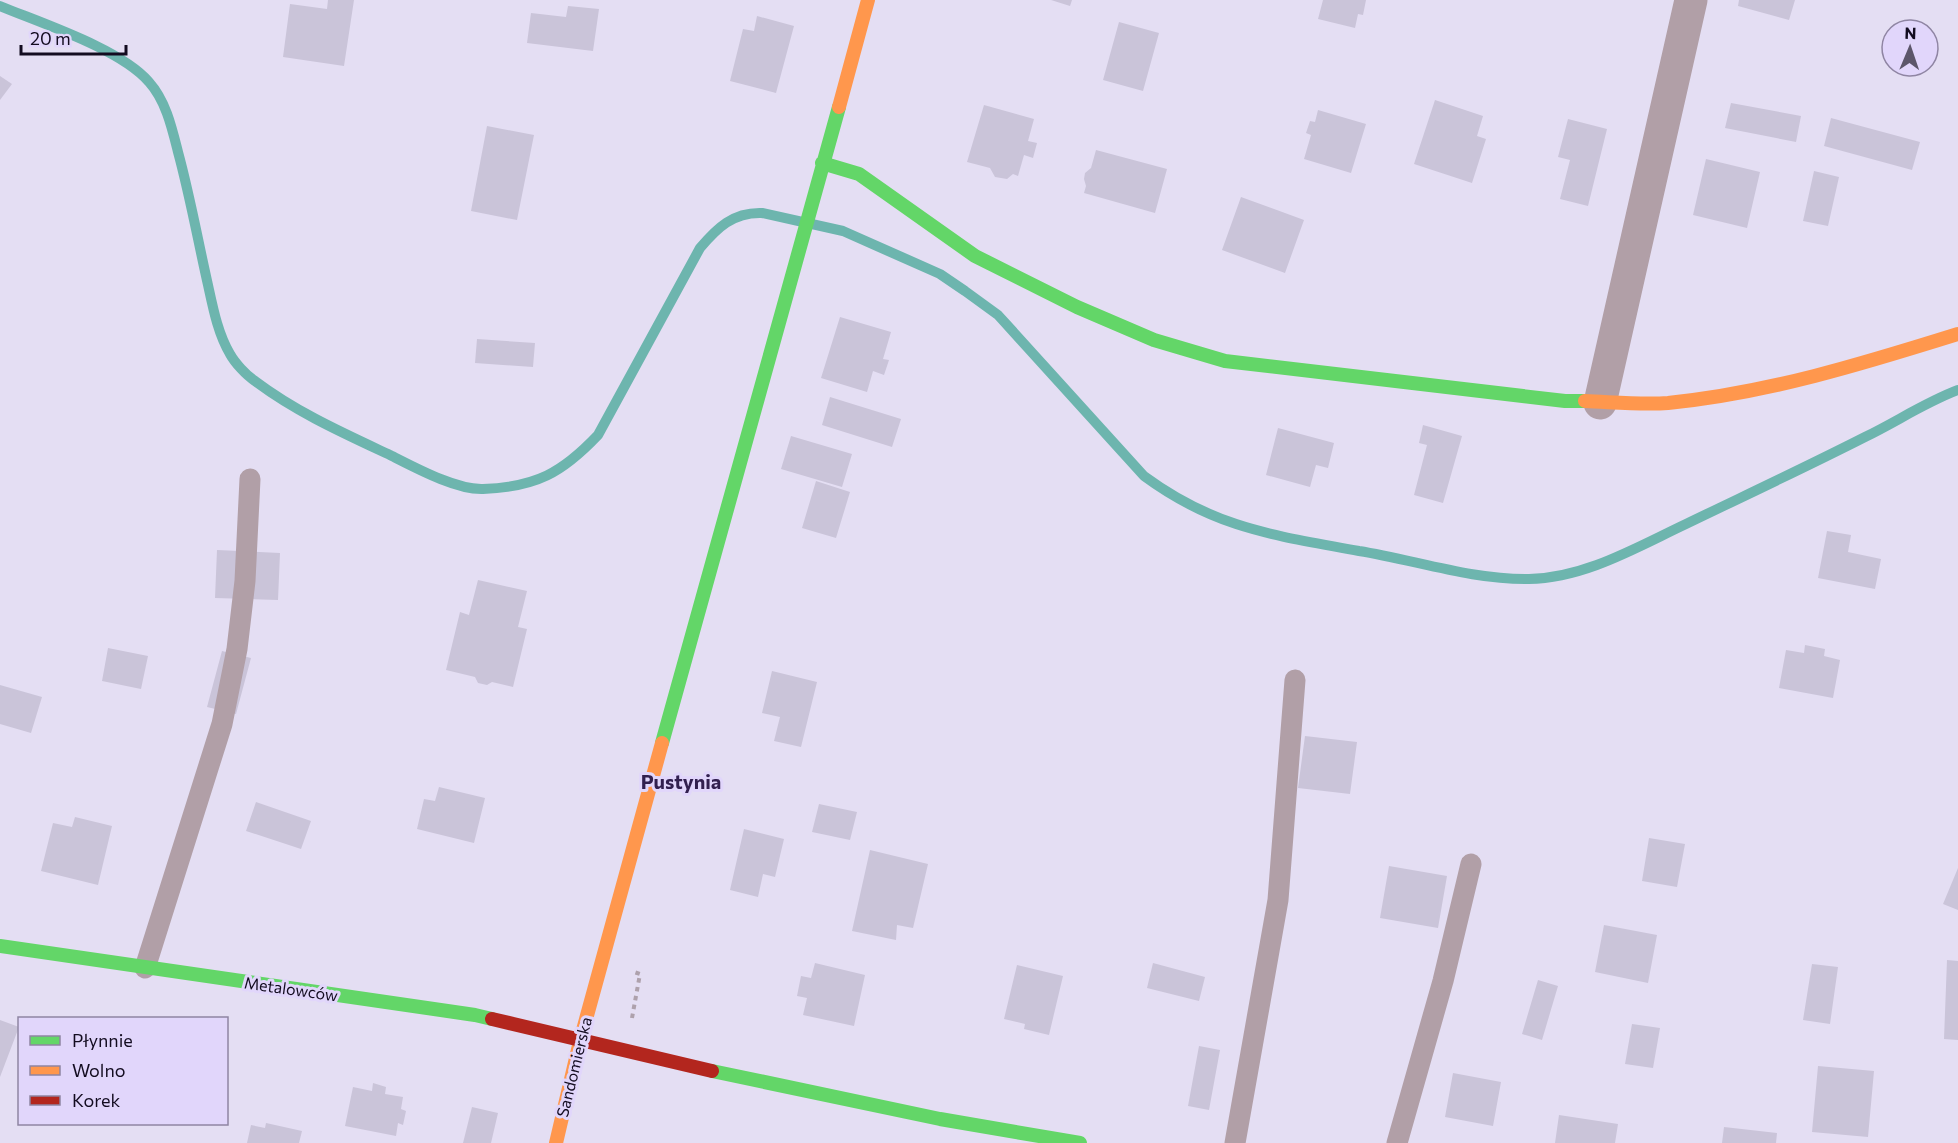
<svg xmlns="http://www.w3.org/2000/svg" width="1958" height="1143" viewBox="0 0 1958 1143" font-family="Commissioner,sans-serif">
	<rect width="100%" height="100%" fill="#e4def3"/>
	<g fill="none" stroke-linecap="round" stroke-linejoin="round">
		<!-- stream -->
		<path stroke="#6db5ae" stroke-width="10" d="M0,6C41,23 121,49 149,82C166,101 172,128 178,152C190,196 198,241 208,285C213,308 218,334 230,354C235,363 246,375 255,381C296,412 343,433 390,455C414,467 456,490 483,489C536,487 562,473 598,435L700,248C717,228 733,212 762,213L843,231L940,274L965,291L998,315L1144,476C1216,529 1274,535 1359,551C1415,560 1472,580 1529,579C1585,578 1637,547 1686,524C1746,495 1806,467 1865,437C1896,422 1926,402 1958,390"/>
	</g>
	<!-- building -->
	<path fill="#cac4d9" d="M328,0H354L344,66L283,57L290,4L327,9Z
		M1051,0H1072L1070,6Z
		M1323,0H1366L1363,15L1358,14L1355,28L1318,19Z
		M1739,0H1795L1789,20L1738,6Z
		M568,6L599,9L593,51L527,43L531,13L566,17Z
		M757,16L794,26L776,93L730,81L743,29L754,31Z
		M1119,22L1159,33L1143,91L1103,80Z
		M0,76L12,84L0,100Z
		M1435,100L1483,116L1477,136L1486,139L1472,183L1414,164Z
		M1731,103L1801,116L1796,142L1725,128Z
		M984,105L1034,119L1028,141L1037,143L1033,158L1024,155L1018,176L1013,174L1007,179L995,177L990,168L967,162Z
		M1318,110L1366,124L1351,173L1304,159L1311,135L1306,133L1310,121L1315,122Z
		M1831,118L1920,142L1912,170L1824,146Z
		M1568,119L1607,129L1588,206L1560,199L1570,160L1558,157Z
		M487,126L534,135L517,220L471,211Z
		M1096,150L1167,169L1155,213L1084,193L1086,186L1084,179L1085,173L1091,168Z
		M1706,159L1760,172L1747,228L1693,215Z
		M1814,171L1839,177L1828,226L1803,221Z
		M1241,197L1304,220L1285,273L1222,250Z
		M840,317L891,332L883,359L889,360L884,375L873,371L867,392L821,378Z
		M477,339L535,343L533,367L475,363Z
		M830,397L901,419L892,447L822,425Z
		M1423,425L1462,436L1443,503L1414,495L1427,445L1419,443Z
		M1278,428L1334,443L1328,468L1316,465L1310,487L1266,475Z
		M791,436L852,454L842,487L781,469Z
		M816,481L850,492L836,538L802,528Z
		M1827,531L1851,535L1848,552L1881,559L1875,589L1818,578Z
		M217,550L280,553L278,600L215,598Z
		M478,580L527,591L518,627L527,629L513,687L492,682L487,685L478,683L475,677L446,670L460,612L469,615Z
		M1805,645L1825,649L1824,656L1840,660L1833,698L1779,688L1786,650L1804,653Z
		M108,648L148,656L141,689L102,681Z
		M222,651L251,658L236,714L207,707Z
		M772,671L817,682L801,747L774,741L780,717L762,713Z
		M0,685L42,697L31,733L0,724Z
		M1305,736L1357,742L1350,794L1298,788Z
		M439,787L485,798L474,843L417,829L424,799L435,801Z
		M256,802L311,821L301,849L246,831Z
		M819,804L857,812L850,840L812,832Z
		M75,817L112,826L98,885L41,871L53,823L72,827Z
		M744,829L784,839L775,877L763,874L758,897L730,890Z
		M1649,838L1685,844L1677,887L1642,881Z
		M870,850L928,864L913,928L897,925L896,940L852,931Z
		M1389,866L1447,876L1438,928L1380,918Z
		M1958,868V910L1943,904Z
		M1604,925L1657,935L1648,983L1595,972Z
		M1947,960L1958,961V1040L1944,1039Z
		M815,963L865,975L854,1026L803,1015L807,998L797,996L801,976L811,978Z
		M1153,963L1205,977L1199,1001L1147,988Z
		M1812,964L1838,967L1830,1024L1803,1020Z
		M1017,965L1063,976L1049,1035L1024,1029L1025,1024L1004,1019Z
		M1538,980L1558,986L1542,1040L1522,1034Z
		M0,1020L19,1027L0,1077Z
		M1632,1024L1660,1028L1653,1068L1625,1064Z
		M1199,1046L1220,1050L1209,1110L1188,1106Z
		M1818,1066L1874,1071L1868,1137L1812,1132Z
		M1453,1073L1501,1082L1493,1126L1445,1117Z
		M373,1083L386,1087L385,1094L403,1097L401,1109L406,1111L403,1125L398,1123L396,1136L345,1126L353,1087L372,1091Z
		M472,1107L498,1113L491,1143H463Z
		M1559,1115L1618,1124L1615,1143H1555Z
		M266,1123L302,1131L299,1143H247L251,1125L265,1128Z
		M1724,1127L1777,1133L1776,1143H1722Z"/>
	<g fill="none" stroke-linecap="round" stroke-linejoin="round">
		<!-- path -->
		<path stroke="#aea1ac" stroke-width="4" stroke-dasharray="4.5 4.5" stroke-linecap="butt" d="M632,1018L640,974L634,972"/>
		<!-- lane -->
		<path stroke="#b19fa7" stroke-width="21" d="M145,968L222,724L237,649L245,581L250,479
			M1235,1143L1278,900L1295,680
			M1397,1143L1443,981L1471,864"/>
		<!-- street -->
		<path stroke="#b19fa7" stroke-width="33" d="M1600,403L1691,0"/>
		<!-- fast -->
		<path stroke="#63d668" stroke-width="14" d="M822,163L859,174L975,256L1077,307L1154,340L1225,361L1565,401H1585
			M662,743L839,107
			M0,946L475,1015L492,1019
			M712,1071L940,1119L1080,1143"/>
		<!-- slow -->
		<path stroke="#ff974d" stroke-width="14" d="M839,107L868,0
			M1585,401C1612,402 1641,405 1668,403C1768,393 1862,364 1958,334
			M556,1143L580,1041L662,743"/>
		<!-- jam -->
		<path stroke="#b3261e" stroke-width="14" d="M492,1019L712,1071"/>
	</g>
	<g text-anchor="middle" stroke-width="6" stroke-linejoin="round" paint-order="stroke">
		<!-- street labels -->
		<g font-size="16" fill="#130c20" stroke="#e1d6fb">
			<text transform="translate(291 989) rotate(8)" y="6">Metalowców</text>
			<text transform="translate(574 1067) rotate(-76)" y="6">Sandomierska</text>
		</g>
		<!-- quarter labels -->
		<g font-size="20" font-weight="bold" fill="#32204f" stroke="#e1d6fb">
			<text x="681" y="789">Pustynia</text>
		</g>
	</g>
	<!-- legend -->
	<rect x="18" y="1017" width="210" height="108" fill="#e1d6fb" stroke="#8f85a3" stroke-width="1.5"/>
	<rect x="30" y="1036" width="30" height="9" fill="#63d668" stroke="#8f85a3" stroke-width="1.5"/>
	<text x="72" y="1047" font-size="18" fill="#130c20">Płynnie</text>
	<rect x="30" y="1066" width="30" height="9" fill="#ff974d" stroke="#8f85a3" stroke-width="1.5"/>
	<text x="72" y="1077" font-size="18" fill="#130c20">Wolno</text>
	<rect x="30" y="1096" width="30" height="9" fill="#b3261e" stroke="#8f85a3" stroke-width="1.5"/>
	<text x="72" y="1107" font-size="18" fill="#130c20">Korek</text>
	<!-- north arrow -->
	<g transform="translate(1910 48) rotate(2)"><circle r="28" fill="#e1d6fb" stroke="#8f85a3" stroke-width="1.5"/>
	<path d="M0-4.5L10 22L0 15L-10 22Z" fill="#5c566a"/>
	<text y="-9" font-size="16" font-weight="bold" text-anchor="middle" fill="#130c20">N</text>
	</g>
	<!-- scale -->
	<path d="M21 45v9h105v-9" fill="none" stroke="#130c20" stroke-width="3"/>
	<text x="30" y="45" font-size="18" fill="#130c20" stroke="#e1d6fb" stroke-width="4.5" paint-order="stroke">20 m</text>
</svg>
